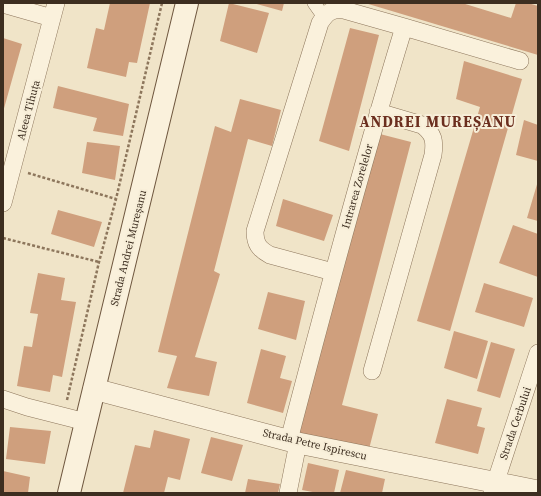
<svg xmlns="http://www.w3.org/2000/svg" width="541" height="496" viewBox="0 0 541 496" font-family="'Source Serif 4',serif">
	<rect width="100%" height="100%" fill="#f0e4c8"/>
	<!-- building -->
	<path fill="#cf9f7d" d="M110,3H150L137,63L129,62L126,77L87,68L96,28L104,30Z
		M229,3L269,13L257,53L220,41Z
		M253,3H284L282,11Z
		M365,3H462L511,18L516,3H528L538,6V55Z
		M350,28L379,35L349,151L319,141Z
		M3,38L22,44L3,112Z
		M464,61L522,79L450,331L417,321L480,107L456,99Z
		M58,86L129,104L123,136L93,131L97,118L53,108Z
		M240,99L281,110L272,146L248,139L214,271L220,274L195,357L217,362L209,396L167,388L177,356L158,352L215,126L231,132Z
		M524,120L538,125V161L516,155Z
		M376,133L411,142L342,405L378,414L368,453L298,435Z
		M87,142L120,146L115,180L82,173Z
		M538,181V221L527,218Z
		M283,199L333,215L324,241L276,226Z
		M58,210L102,222L94,247L51,234Z
		M513,225L538,234V277L499,263Z
		M38,273L65,278L61,300L76,302L62,377L53,375L50,392L17,386L24,346L32,347L38,314L30,313Z
		M484,283L533,298L524,327L475,312Z
		M268,292L305,301L296,340L258,329Z
		M454,331L488,341L477,379L444,368Z
		M491,342L515,349L500,398L477,391Z
		M261,349L286,356L280,378L292,381L283,413L247,403Z
		M447,399L482,408L477,426L485,428L478,454L435,443Z
		M10,427L51,431L45,464L6,459Z
		M154,430L190,439L180,480L168,477L164,493H123L135,445L150,448Z
		M211,437L243,445L232,481L201,473Z
		M308,463L339,470L334,493H318L302,490Z
		M346,470L385,479L382,493H340Z
		M3,471L30,477L28,493H3Z
		M248,479L280,484L278,493H245Z"/>
	<g fill="none" stroke-linecap="round" stroke-linejoin="round">
		<defs>
			<path id="pedestrian" d="M314,3L324,17"/>
			<path id="minor" d="M3,4L52,18
				M3,203L56,3
				M333,272L270,255C259,249 255,244 255,231L320,23C327,12 331,9 344,10L404,27
				M372,371L433,155C435,141 434,134 422,125L378,112
				M3,399L27,407L86,422
				M289,440C325,302 362,164 404,27L520,61
				M288,493L298,443
				M492,493L538,353"/>
			<path id="tertiary" d="M94,389L298,443L538,491"/>
			<path id="secondary" d="M69,493L187,3"/>
		</defs>
		<!-- pedestrian casing -->
		<use href="#pedestrian" stroke="#8d765c" stroke-width="14"/>
		<!-- minor casing -->
		<use href="#minor" stroke="#8d765c" stroke-width="18"/>
		<!-- tertiary casing -->
		<use href="#tertiary" stroke="#8d765c" stroke-width="22"/>
		<!-- secondary casing -->
		<use href="#secondary" stroke="#6f573f" stroke-width="24"/>
		<!-- path -->
		<path stroke="#8d765c" stroke-width="2.5" stroke-dasharray="3 2" stroke-linecap="butt" d="M28,173L116,199
			M3,238L99,262
			M67,400L99,262L116,199L162,3"/>
		<!-- pedestrian -->
		<use href="#pedestrian" stroke="#faf1dc" stroke-width="13"/>
		<!-- minor -->
		<use href="#minor" stroke="#faf1dc" stroke-width="17"/>
		<!-- tertiary -->
		<use href="#tertiary" stroke="#faf1dc" stroke-width="21"/>
		<!-- secondary -->
		<use href="#secondary" stroke="#faf1dc" stroke-width="22"/>
	</g>
	<g text-anchor="middle" stroke-width="4" stroke-linejoin="round" paint-order="stroke">
		<!-- street labels -->
		<g font-size="11" fill="#3d2e20" stroke="#f7eed8">
			<text transform="translate(28 110) rotate(-75)" y="4">Aleea Tihuța</text>
			<text transform="translate(357 186) rotate(-74)" y="4">Intrarea Zorelelor</text>
			<text transform="translate(128 248) rotate(-76)" y="4">Strada Andrei Mureșanu</text>
			<text transform="translate(515 423) rotate(-71)" y="4">Strada Cerbului</text>
			<text transform="translate(315 444) rotate(13)" y="4">Strada Petre Ispirescu</text>
		</g>
		<!-- district labels -->
		<g font-size="15" font-weight="bold" letter-spacing="1" fill="#6b2e1e" stroke="#f7eed8">
			<text x="438" y="127">ANDREI MUREȘANU</text>
		</g>
	</g>
	<!-- border -->
	<rect width="541" height="496" fill="none" stroke="#3d2e20" stroke-width="8"/>
</svg>
